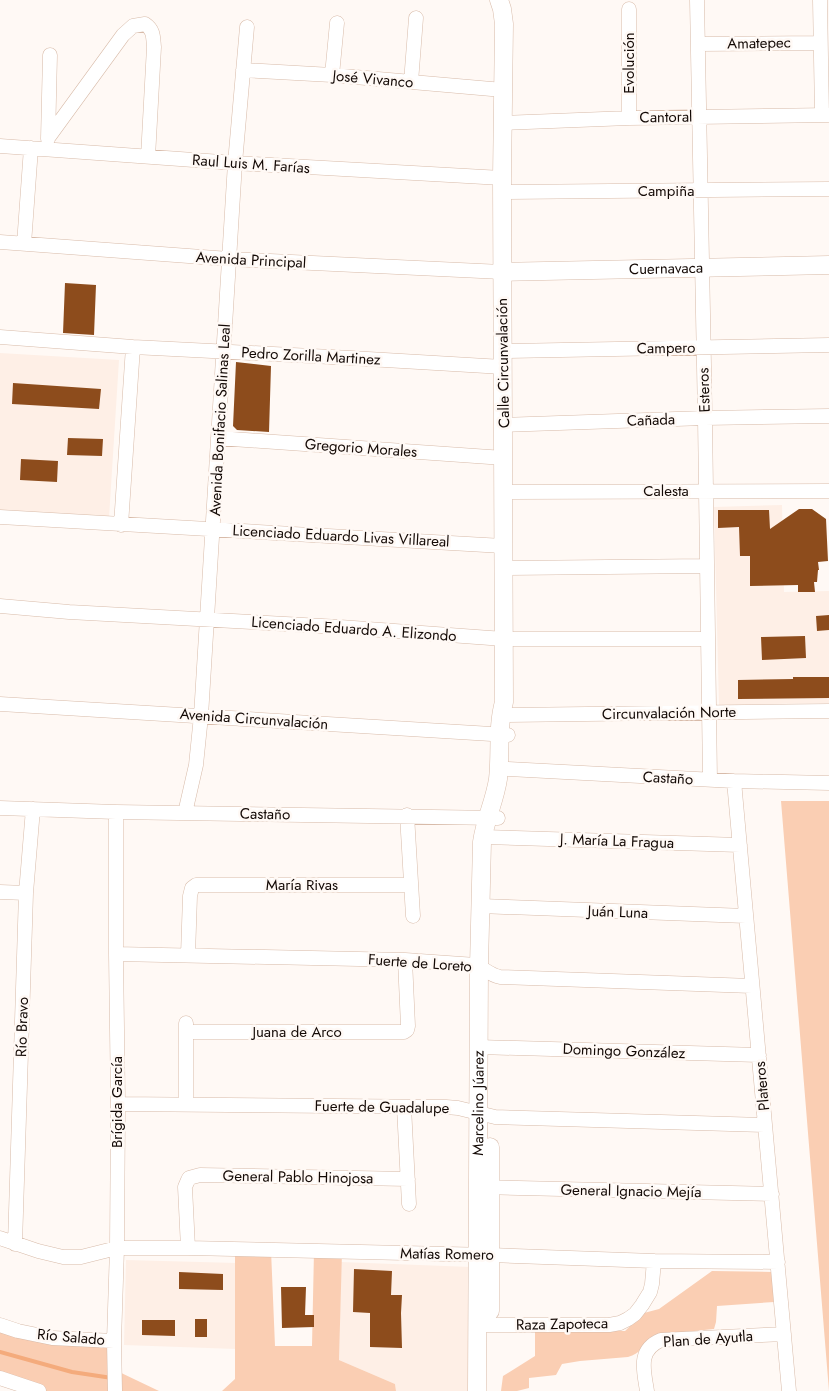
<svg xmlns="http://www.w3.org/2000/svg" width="829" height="1391" viewBox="0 0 829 1391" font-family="Jost,sans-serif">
	<rect width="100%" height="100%" fill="#fff9f5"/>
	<!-- built -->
	<path fill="#feefe6" d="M0,353L119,360L109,518L0,511Z
		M782,505L784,592L829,591V703L719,705L714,507Z
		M126,1260L237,1263L236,1349L124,1345Z
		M341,1262L471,1267L468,1391H396L395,1384L339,1360Z"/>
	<!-- green -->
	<path fill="#faceb3" d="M781,801H829V1391Z
		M235,1249L271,1250L275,1346H312L314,1251L342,1252L339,1360L395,1384L396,1391H222L235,1379Z
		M712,1271L772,1272L774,1302L717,1306L716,1322L714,1329L654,1335C646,1344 640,1354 628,1357L580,1361L562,1364L556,1375L529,1378V1388L517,1391H501L503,1376L535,1356V1330L625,1331L644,1313L659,1309Z
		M0,1325L114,1341L115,1370L159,1391H39L0,1378Z"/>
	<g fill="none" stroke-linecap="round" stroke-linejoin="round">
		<!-- stream -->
		<path stroke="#f4ab7c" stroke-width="4" d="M0,1352L72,1372L112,1378"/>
	</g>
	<!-- building -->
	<path fill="#8d4c1c" d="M65,283L96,285L94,335L63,333Z
		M236,362L271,366L269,432L237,430L233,426Z
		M13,383L101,389L99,409L12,404Z
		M68,438L103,439L102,456L67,455Z
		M21,459L58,461L57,482L20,480Z
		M799,509H812L826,519L828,561L818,562L819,570H818L817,582H814L815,592H798V585L750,586V556H740L739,527L718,528V510H769L770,529Z
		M829,615V630L817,631L816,616Z
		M805,636L806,658L762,660L761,637Z
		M793,677H829V698L738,699V680L793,679Z
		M354,1269L392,1271L391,1295H402L401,1313L402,1348L370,1347V1313L353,1312Z
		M179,1272L223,1274V1290L179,1289Z
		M281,1287H306L305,1315H314V1327L282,1328Z
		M195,1319H207V1337H195Z
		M142,1320H175V1336L142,1335Z"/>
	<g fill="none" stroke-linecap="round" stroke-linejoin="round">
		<defs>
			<path id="minor" d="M697,0L705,418L710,780
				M820,0L822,115
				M629,9V118
				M698,44L820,43
				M243,70L332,75L503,90
				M332,75L337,23
				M411,82L416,18
				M503,123L629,118L829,115
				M48,138L123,35L133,26L145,24C154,30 153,37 154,47L148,157
				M48,139L50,55
				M0,146L235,163L502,178
				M502,192L829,189
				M0,242L229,259L502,272
				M24,244L31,148
				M0,337L133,347L351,358L503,367
				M502,351L829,345
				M504,425L705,418L829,416
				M218,438L504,458
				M503,492L829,491
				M0,517L503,546
				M121,525L133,347
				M502,568L707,566
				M0,606L69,612L340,627L504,639H708
				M0,704L508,735
				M500,715L829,711
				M508,769L734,781L829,783
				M734,781L789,1391
				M0,808L116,812L498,818
				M185,813L196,765L201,716L235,163L247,27
				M407,815L413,916
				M483,837L740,845
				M0,892L26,893
				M480,906L746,916
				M116,954L405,960L476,965C485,969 490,975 500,977L752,986
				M188,955L190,896L192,888L196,885H410
				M186,1023V1104
				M187,1032H404L407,1030L408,1026L405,960
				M479,1047L759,1055
				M118,1104L446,1107L458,1108L495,1117L765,1125
				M404,1107L409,1204
				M480,1187L772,1194
				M0,1238L38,1251L63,1257H81L117,1248H188L490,1255L654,1261L778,1262
				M15,1244L26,893L33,809
				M188,1248L185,1187L188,1180L189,1178L200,1175L408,1179
				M0,1325L18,1331L52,1338L114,1341
				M478,1325H609L620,1323L628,1319L635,1314L642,1305L650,1292L652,1284L654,1261
				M0,1378L39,1391
				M115,1391L114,1341L117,1248L118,1104L116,954V812
				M647,1391C644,1371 637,1350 661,1340L784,1334"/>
			<g id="tertiary">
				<path id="s1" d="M502,272L829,265"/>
				<path d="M490,1311V1147"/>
				<path id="s2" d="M477,1391L479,966L482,842C485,820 495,800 498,779C501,753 497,727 504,702L502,178L504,24L502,9L499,0"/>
			</g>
		</defs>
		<!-- minor casing -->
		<use href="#minor" stroke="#d8bba9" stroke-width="15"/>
		<!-- tertiary casing -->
		<use href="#tertiary" stroke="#d8bba9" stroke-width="19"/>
		<!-- minor -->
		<use href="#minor" stroke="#fff" stroke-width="14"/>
		<!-- tertiary -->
		<use href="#tertiary" stroke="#fff" stroke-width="18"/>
	</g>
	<g text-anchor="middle" stroke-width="5" stroke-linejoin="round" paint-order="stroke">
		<!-- street labels -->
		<g font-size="15" fill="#130905" stroke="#fff9f5">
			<text transform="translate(759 43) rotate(-1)" y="5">Amatepec</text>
			<text transform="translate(629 63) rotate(-90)" y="5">Evolución</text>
			<text transform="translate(373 79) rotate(5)" y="5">José Vivanco</text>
			<text transform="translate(666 117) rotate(-1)" y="5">Cantoral</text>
			<text transform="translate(251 164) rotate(4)" y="5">Raul Luis M. Farías</text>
			<text x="666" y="196">Campiña</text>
			<text transform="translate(251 260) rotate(3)" y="5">Avenida Principal</text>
			<text dy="5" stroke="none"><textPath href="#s1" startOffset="164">Cuernavaca</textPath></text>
			<text transform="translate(666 348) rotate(-1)" y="5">Campero</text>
			<text transform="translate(311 356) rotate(3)" y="5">Pedro Zorilla Martinez</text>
			<text transform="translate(503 363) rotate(-91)" y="5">Calle Circunvalación</text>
			<text transform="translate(704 390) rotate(-92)" y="5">Esteros</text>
			<text transform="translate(220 420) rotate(-87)" y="5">Avenida Bonifacio Salinas Leal</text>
			<text transform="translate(651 420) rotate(-2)" y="5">Cañada</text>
			<text transform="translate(361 448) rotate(4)" y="5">Gregorio Morales</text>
			<text x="666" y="496">Calesta</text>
			<text transform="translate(341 536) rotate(3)" y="5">Licenciado Eduardo Livas Villareal</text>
			<text transform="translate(354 629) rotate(4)" y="5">Licenciado Eduardo A. Elizondo</text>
			<text transform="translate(669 713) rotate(-1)" y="5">Circunvalación Norte</text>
			<text transform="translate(254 719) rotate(4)" y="5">Avenida Circunvalación</text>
			<text transform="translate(668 778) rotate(3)" y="5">Castaño</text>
			<text transform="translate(265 814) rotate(1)" y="5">Castaño</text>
			<text transform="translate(617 841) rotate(2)" y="5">J. María La Fragua</text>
			<text x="302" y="890">María Rivas</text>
			<text transform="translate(618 912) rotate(2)" y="5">Juán Luna</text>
			<text transform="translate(420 963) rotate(4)" y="5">Fuerte de Loreto</text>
			<text transform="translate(22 1027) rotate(-88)" y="5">Río Bravo</text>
			<text x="297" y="1037">Juana de Arco</text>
			<text transform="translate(624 1051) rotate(2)" y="5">Domingo González</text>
			<text transform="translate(762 1086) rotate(-95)" y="5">Plateros</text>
			<text transform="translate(117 1102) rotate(-90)" y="5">Brígida García</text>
			<text dy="5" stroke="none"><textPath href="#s2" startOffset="288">Marcelino Júarez</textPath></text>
			<text transform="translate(382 1107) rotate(1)" y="5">Fuerte de Guadalupe</text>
			<text transform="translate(298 1177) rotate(1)" y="5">General Pablo Hinojosa</text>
			<text transform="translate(631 1191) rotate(1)" y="5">General Ignacio Mejía</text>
			<text transform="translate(447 1254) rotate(1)" y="5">Matías Romero</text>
			<text transform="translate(562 1324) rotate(-1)" y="5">Raza Zapoteca</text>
			<text transform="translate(71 1337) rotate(5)" y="5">Río Salado</text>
			<text transform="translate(708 1339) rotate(-4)" y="5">Plan de Ayutla</text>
		</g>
	</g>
</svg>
